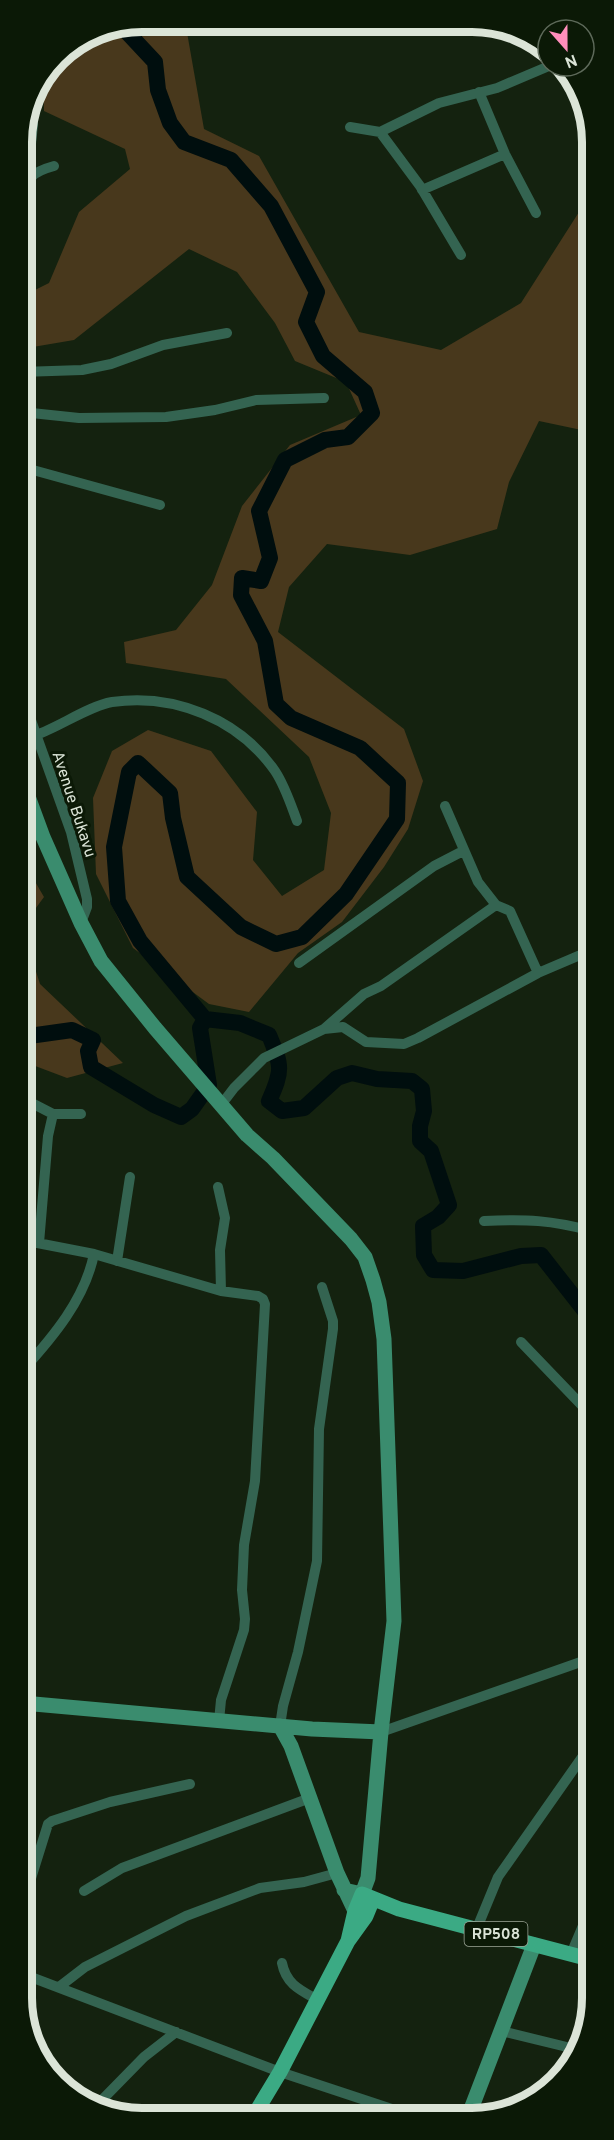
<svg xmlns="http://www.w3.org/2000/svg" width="614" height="2140" viewBox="0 0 614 2140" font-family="Overpass,sans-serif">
	<rect width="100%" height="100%" fill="#14220f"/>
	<!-- green -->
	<path fill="#48381c" d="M142,21H185L204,129L259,156L359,332L441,350L521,303L579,212L591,197V432L539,421L509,482L497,529L410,555L327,544L289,587L278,632L404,729L423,781L408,829L384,867L342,922L298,953L249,1012L209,1004L133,948L96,874L93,798L112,751L148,730L211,751L257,812L253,860L282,896L324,870L331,813L309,757L226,679L126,663L124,642L176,630L212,585L242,506L290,445L361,415L346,382L295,361L275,323L237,272L189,249L74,340L21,349V297L49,283L79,212L130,169L125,149L44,111L43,76L57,56L96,30Z
		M22,859L44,897L22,927Z
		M22,928L40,984L123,1063L67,1078L22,1061Z"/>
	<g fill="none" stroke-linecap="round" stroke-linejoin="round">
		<!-- river -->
		<path stroke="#000e0e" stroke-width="16" d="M129,24L126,31L155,62L158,90L170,123L184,142L231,160L271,206L317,292L306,322L323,356L365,392L372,413L348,437L325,440L285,460L259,511L270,558L261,581L242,578L241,595L265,641L276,704L291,718L360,748L398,783L397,819L346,894L302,937L276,944L241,927L187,877L173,818L170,793L138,763L129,772L114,847L118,901L140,941L205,1019
			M22,1037L72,1030L93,1040L88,1051L91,1067L154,1105L181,1117L192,1109L209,1085L200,1028L205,1019L240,1023L269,1035C282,1066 283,1070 269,1101L282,1111L304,1108L337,1078L352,1073L377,1079L412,1081L422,1089L424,1111L420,1126V1141L431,1151L449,1205L438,1217L423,1226L424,1255L433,1270L463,1271L521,1256L541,1255L592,1320"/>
		<!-- street -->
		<path stroke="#346451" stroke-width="10" d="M479,92L505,154L536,213
			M350,127L380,132L439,103L497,88L549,66
			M380,132L420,186L461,255
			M27,182L33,125V92
			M422,190L505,154
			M21,213C29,184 21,175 54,166
			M21,372L82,370L111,364L163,345L227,333
			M22,412L79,418L166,417L215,410L256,400L324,398
			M22,467L160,505
			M22,695L71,832L87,899V907L81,923
			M36,735C59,727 89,706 112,702C174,693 239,719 275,771C285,786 291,805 297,821
			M445,806L478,882L496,905L510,911L538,973
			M299,963L434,866L463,851
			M324,1029L364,994L381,986L496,905
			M22,1098L53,1114H81
			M221,1105L234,1088L264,1058L324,1029L343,1027L366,1042L404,1044L418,1038L538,973L592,950
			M218,1187L225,1218L220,1250L221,1291
			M484,1221C526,1219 551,1220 592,1231
			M22,1240L94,1254L221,1291L258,1296L263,1299L265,1304L255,1481L244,1545L242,1590L245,1619L244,1630L221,1700L219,1721
			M39,1243L48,1136L53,1114
			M117,1261L130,1177
			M521,1342L592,1416
			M23,1370C53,1337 85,1299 94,1254
			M280,1726L283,1706L298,1652L317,1561L319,1429L333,1329V1321L322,1287
			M381,1732L592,1658
			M84,1891L122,1868L310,1798
			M23,1904L48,1824L52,1821L110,1802L190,1784
			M477,1928L498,1877L592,1743
			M571,1954L593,1902
			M282,1963C286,1984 300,1990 318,2000
			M23,1974L280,2072L416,2117
			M59,1987L85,1967L186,1916L260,1888L304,1882L337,1873
			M501,2031L575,2049
			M97,2105L144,2057L176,2032"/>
		<!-- secondary -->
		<path stroke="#3a8c6e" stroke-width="15" d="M22,780L43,837L81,923L101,961L155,1028L247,1135L273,1158L351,1239L365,1257L373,1280L379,1302L384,1339L394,1621L381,1732L368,1878L362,1894L344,1890
			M23,1703L312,1729L381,1732
			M280,1726L291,1746L337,1873L355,1911
			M468,2117L534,1945"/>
		<!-- primary -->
		<path stroke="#3baa84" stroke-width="15" d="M348,1941L355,1911L362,1894L399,1909L593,1960
			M253,2117L280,2072L348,1941L366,1916L373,1899"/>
	</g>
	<g text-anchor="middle" stroke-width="6" stroke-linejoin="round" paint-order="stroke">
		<!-- shield labels -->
		<rect fill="#0b1906" stroke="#9da798" stroke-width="1.5" x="464.5" y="1922" width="63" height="24" rx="4.5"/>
		<g font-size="15" font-weight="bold" fill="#dbe4d7">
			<text x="496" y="1939">RP508</text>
		</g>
		<!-- street labels -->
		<g font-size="16" fill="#dbe4d7" stroke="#0b1906">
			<text transform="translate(75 804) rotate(72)" y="6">Avenue Bukavu</text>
		</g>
	</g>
	<!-- crop -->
	<path d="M0 0H614V2140H0ZM142 32H472A110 110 0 0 1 582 142V1998A110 110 0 0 1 472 2108H142A110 110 0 0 1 32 1998V142A110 110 0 0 1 142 32Z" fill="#0b1906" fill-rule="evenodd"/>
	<path fill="none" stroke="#dbe4d7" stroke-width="8" d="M142 32H472A110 110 0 0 1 582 142V1998A110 110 0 0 1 472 2108H142A110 110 0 0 1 32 1998V142A110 110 0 0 1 142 32Z"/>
	<!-- north arrow -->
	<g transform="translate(566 48) rotate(159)"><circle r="28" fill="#0b1906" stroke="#5e6a5a" stroke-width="1.5"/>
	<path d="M0-4.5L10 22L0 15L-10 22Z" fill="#ff8ebb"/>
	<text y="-9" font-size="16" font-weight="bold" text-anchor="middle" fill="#dbe4d7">N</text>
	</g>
</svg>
